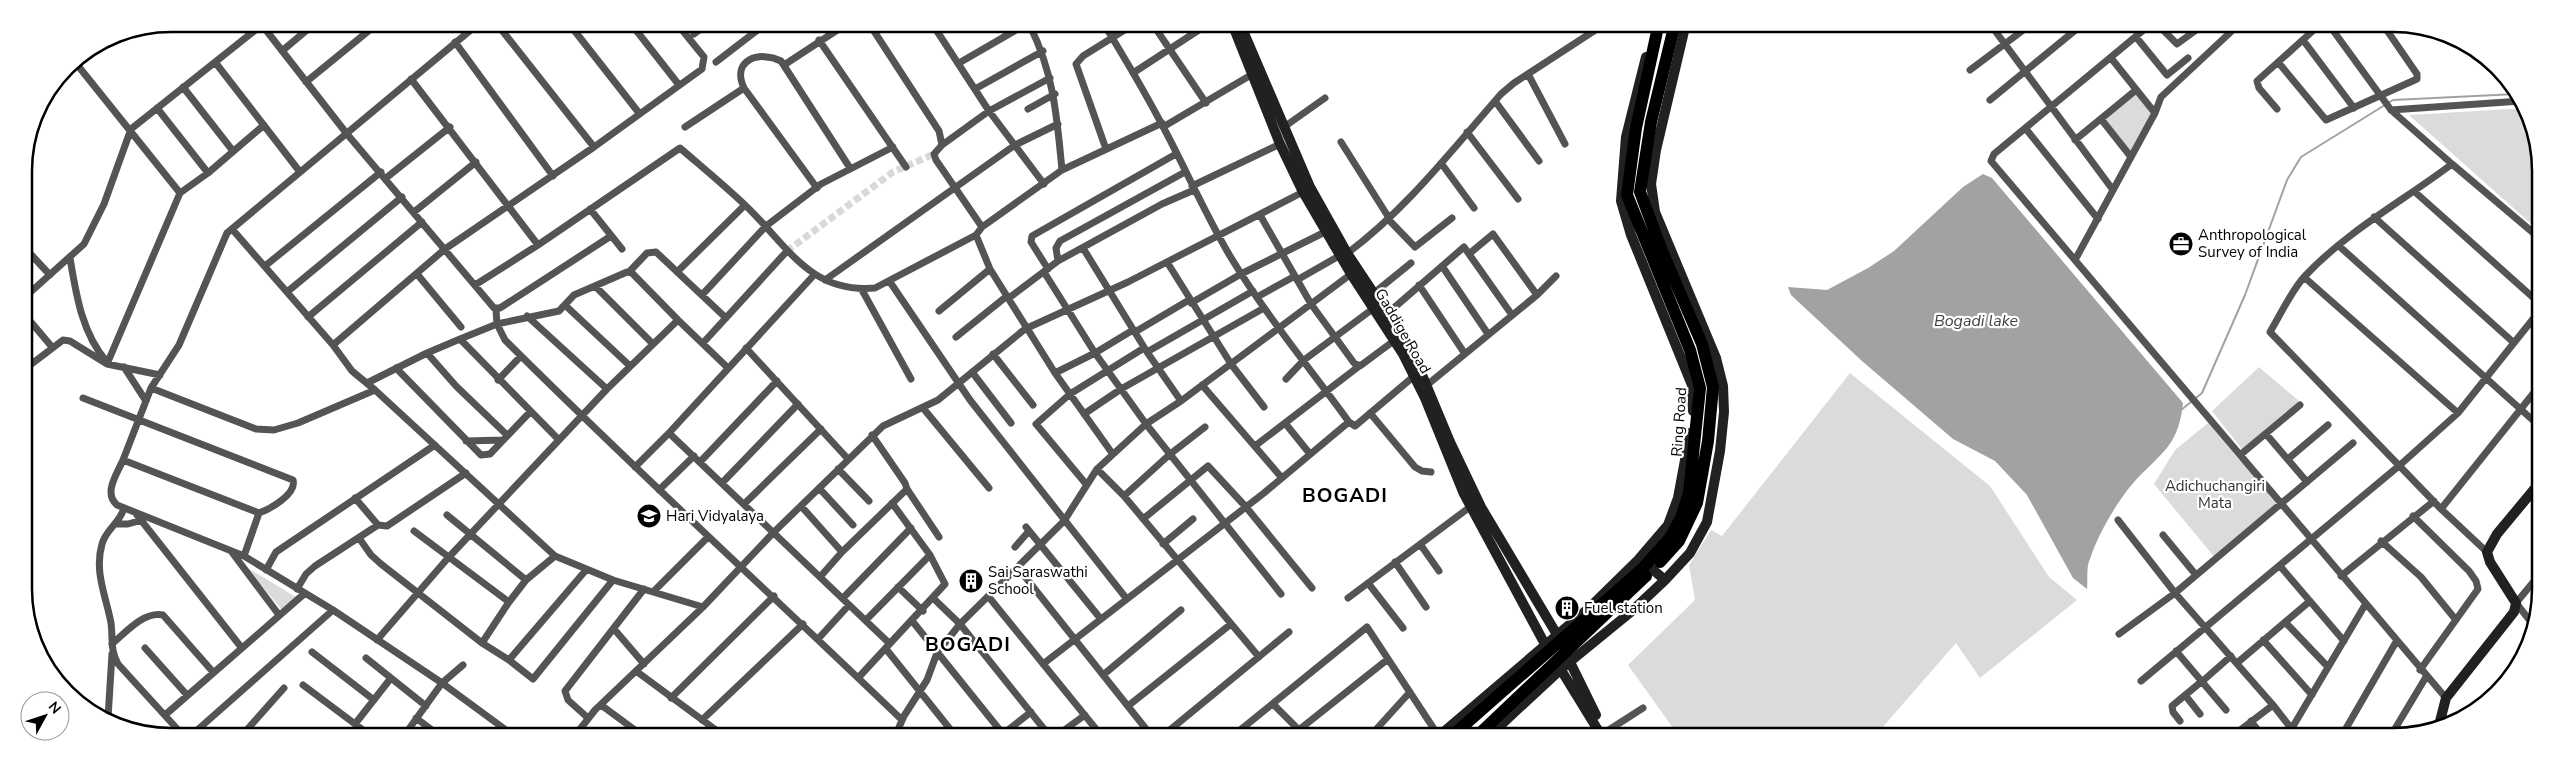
<svg xmlns="http://www.w3.org/2000/svg" width="2564" height="761" viewBox="0 0 2564 761" font-family="'Nunito Sans',sans-serif">
	<rect width="100%" height="100%" fill="#fff"/>
	<!-- green -->
	<path fill="#dbdbdb" d="M2135,93L2152,115L2131,153L2104,119Z
		M2526,108L2537,143V229L2409,115Z
		M2259,367L2299,401L2242,449L2212,411Z
		M1850,373L1990,486L2049,577L2077,600L1980,678L1956,643L1875,736H1837L1834,734L1832,736L1678,735L1628,665L1695,600L1689,565L1711,530L1722,536Z
		M2208,423L2239,460L2242,458L2278,501L2275,503L2278,506L2216,559L2154,484L2175,450Z
		M246,567L296,597L282,610Z"/>
	<!-- water -->
	<path fill="#a2a2a2" d="M1983,174L1992,178L2183,403C2178,451 2157,454 2129,488C2114,507 2098,535 2090,559C2086,567 2088,580 2087,589L2073,578L2027,495L1995,461L1953,439L1862,361L1791,295L1788,287L1827,290L1868,268L1894,251L1963,187Z"/>
	<g fill="none" stroke-linecap="round" stroke-linejoin="round">
		<!-- stream -->
		<path stroke="#a2a2a2" stroke-width="2" d="M2181,410L2202,393L2245,295L2287,180L2301,157L2393,100L2516,94"/>
		<!-- street-tunnel -->
		<path stroke="#d9d9d9" stroke-width="7" stroke-dasharray="7 3.5" stroke-linecap="butt" d="M787,251L893,172L934,154"/>
		<!-- street -->
		<path stroke="#545454" stroke-width="7" d="M497,24L594,147
			M262,25L347,134L494,308H500L611,236
			M570,25L639,113
			M632,25L679,85
			M870,25L939,131L942,145L934,154L936,160L982,227
			M933,25L989,111L1044,184
			M1030,26C1054,74 1057,118 1062,170
			M1105,26C1124,57 1143,89 1160,121C1184,165 1204,212 1230,256C1265,314 1309,367 1349,422
			M1154,26L1206,103
			M1993,28L2113,190
			M2146,28L1994,154L1991,161L2446,698
			M2161,28L2177,44L2199,28
			M2332,29L2391,110L2452,164
			M694,34L706,25
			M2136,37L2167,75L2188,58
			M819,40L906,167
			M2303,40L2354,108
			M455,42L553,176
			M282,51L314,24
			M75,62L180,193
			M215,62L300,172
			M716,62L764,25
			M2278,62L2326,120L2417,79V74L2386,29
			M959,63L1023,26
			M784,65L845,25
			M1970,70L2026,28
			M1133,73L1205,26
			M1528,74L1565,144
			M411,79L538,245
			M306,82L377,24
			M183,87L233,151
			M975,89L1043,51
			M1990,100L2078,28
			M1495,101L1539,161
			M157,108L208,173
			M1028,109L1055,94
			M2277,109L2259,88L2257,81L2316,28
			M2391,110L2521,101
			M2155,113L2161,97L2235,28
			M2101,119L2131,157
			M685,127L744,88
			M1163,127L1256,72
			M1284,127L1325,98
			M2026,129L2098,219
			M1467,132L1518,199
			M2075,140L2136,90
			M1341,142L1389,218
			M942,145L989,111L1050,78
			M1106,149L1076,64L1083,56L1131,26
			M1441,163L1474,208
			M386,178L450,127
			M1192,186L1280,144
			M817,188L744,88C731,60 759,50 781,61L850,168
			M2415,192L2537,301
			M590,209L622,249
			M414,212L476,162
			M1260,215L1311,304L1354,363L1360,366L1395,340
			M2374,217L2513,342
			M1388,219L1415,247L1452,218
			M232,229L333,345L352,371L375,390L555,556L613,580L703,607
			M976,235L990,269L1055,373L1112,453
			M2339,246L2536,423
			M25,248L50,275
			M1083,248L1147,352L1181,401
			M1469,254L1493,234L1537,295
			M1345,255C1405,211 1452,150 1501,94L1514,83L1600,27
			M70,258C76,294 82,334 107,362
			M2075,260L2155,113L2111,58
			M1058,261L1056,248L1060,241L1185,172
			M1167,262L1231,364L1264,407
			M265,266L381,172
			M1442,266L1488,334
			M1048,269L1031,242L1032,236L1176,154
			M629,272L647,253L656,252L726,318
			M677,272L745,205
			M1044,272L1095,353L1146,424L1281,594
			M417,274L461,327
			M814,275L669,433L889,643
			M2304,277L2458,413
			M825,280L1015,145L1058,124
			M1297,280L1339,256
			M890,282L970,400L1126,598
			M475,285L538,245L680,148C702,167 725,186 746,206C787,245 810,294 875,288L976,235L982,227L1062,170L1162,123
			M1419,285L1465,354
			M596,287L652,343
			M862,290L911,379
			M287,292L402,197
			M1374,293L1411,263
			M702,295L766,226L821,184L893,147
			M25,297L84,244L104,204L131,129L263,24
			M1257,297L1295,276
			M1009,298L1058,261L1162,204L1194,190
			M1191,303L1241,274L1325,232
			M566,306L630,366
			M496,310L497,324L505,340C635,470 770,593 902,720
			M939,311L990,269
			M1388,313L1464,247L1512,315
			M25,315L52,347
			M527,316L607,389
			M308,317L422,222
			M1135,332L1189,300
			M956,337L1007,296
			M460,339L427,353L456,386L507,435
			M703,343L787,251
			M333,345L445,249L594,147L702,69L704,57L678,25
			M746,348L848,459
			M1147,352L1253,291
			M25,354L33,363
			M993,354L1033,405
			M107,364L180,193L208,173L264,125
			M124,367L146,401
			M396,368L481,455L490,454L530,412
			M25,369L63,340L70,341L107,364L160,375
			M972,372L1011,423
			M1055,373L1095,353L1133,330
			M1286,379L1304,360L1374,308
			M498,380L521,356
			M367,383L427,353
			M1202,385L1282,478
			M1427,385L1537,295L1556,276
			M151,388L256,429L274,430L298,423L375,390
			M83,398L293,480C297,494 270,509 259,513
			M923,408L989,488
			M1370,413L1415,467L1422,471L1431,472
			M1084,414L1121,389L1264,308
			M1285,423L1310,454
			M2266,434L2307,482
			M559,440L460,339L497,324L559,311L574,295L627,272L632,273L678,320
			M466,441L503,440
			M1255,446L1358,367
			M2240,455L2300,405
			M2288,459L2328,425
			M123,460L151,388L179,345L227,233L478,24
			M700,462L777,381
			M635,467L669,433
			M838,469L869,501
			M1097,469L1124,496L1259,657
			M722,483L798,404
			M1086,484L1036,424L1070,394L1144,348
			M819,488L853,525
			M907,489L939,537
			M659,490L694,456
			M1124,496L1169,455L1205,427
			M355,498L378,525L387,526L466,473
			M744,504L821,429
			M801,506L842,552
			M124,508C120,523 106,529 102,544C94,572 106,596 111,623C113,638 110,650 118,664L180,732
			M2441,509L2536,390
			M137,515L241,647
			M447,515L526,580
			M2413,516L2469,571L2476,581L2478,589L2420,670
			M1143,519L1208,466L1246,507L1312,588
			M2118,520L2175,593L2273,705L2298,737
			M117,524H128L142,520
			M1026,527L1100,618
			M414,531L509,602L526,580L555,556
			M2163,535L2196,575
			M359,538L371,555L381,564L482,643
			M2381,541L2421,577L2456,620
			M1163,544L1193,519
			M1420,544L1439,571
			M1015,547L1029,531
			M231,551L279,615
			M2487,552L2441,509L2270,332C2281,314 2291,291 2305,276C2347,231 2403,201 2452,164L2537,236
			M244,556L259,513L123,460C117,474 103,493 117,505L244,556L333,610L442,683L506,730
			M1395,562L1426,607
			M2280,566L2344,641
			M1018,568L1150,734
			M266,570L276,552L435,445
			M2341,576L2434,501
			M820,577L842,552L907,489L905,483L872,435
			M1368,583L1403,628
			M898,587L923,611
			M297,589L306,574L315,566L378,525
			M655,590L708,537
			M988,596L1100,734
			M843,598L911,528
			M1348,598L1470,507
			M934,599L960,624L1048,734
			M509,602L482,643L509,660L586,570
			M866,620L930,555
			M913,622L1003,734
			M2285,622L2328,667
			M2535,627L2516,603L2535,580
			M614,629L644,664
			M2119,634L2175,593L2353,443
			M818,639L849,605
			M377,640L448,558L607,389L678,320L728,368
			M2263,640L2312,695
			M112,644C126,632 144,611 163,615L213,672
			M145,648L187,695
			M886,649L954,734
			M2176,651L2226,710
			M312,652L374,700
			M366,658L426,706
			M509,660L533,679L613,580
			M2237,663L2310,601
			M1043,664L1264,493L1344,426L1349,422L1355,426L1413,377
			M636,671L720,733
			M1103,675L1181,610
			M858,678L945,584L930,555L892,503
			M2205,679L2231,656
			M2141,681L2400,465L2458,413L2537,314
			M303,685L367,733
			M2185,695L2200,714
			M671,698L774,596
			M1273,704L1304,735
			M601,705L639,733
			M1128,706L1231,624
			M165,715L304,594
			M108,718L112,654
			M416,718L436,733
			M588,718L568,700L565,691L644,589
			M2441,718L2451,724
			M702,720L803,624
			M2180,721L2173,712L2172,706L2201,682
			M2251,721L2263,737
			M355,724L391,678
			M2292,728L2365,605
			M1300,729L1388,659
			M195,732L333,610
			M244,733L284,688
			M406,733L442,683L463,665
			M577,733L595,710L703,607L773,533L883,426L938,400L1025,329L1128,282L1303,192
			M1604,733L1643,708
			M896,734L904,716L927,680L937,653L960,624L1064,521L1097,469L1146,424L1181,401L1351,274
			M1003,734L1031,712
			M1059,734L1085,715
			M1165,734L1289,632
			M1234,735L1367,627L1438,735
			M1371,735L1410,692
			M2231,737L2273,705
			M2341,737L2396,642
			M2390,737L2426,677"/>
		<!-- secondary -->
		<path stroke="#212121" stroke-width="10" d="M1233,26L1280,144L1303,192L1351,274L1403,354L1425,398L1464,494L1547,648
			M1241,26L1310,187L1347,253L1412,351L1450,442L1481,507L1559,638
			M1646,57L1626,137L1621,201L1631,235L1692,385L1693,411
			M1652,569L1665,580
			M1567,656L1596,715
			M1558,665L1601,735
			M2438,729L2446,698L2514,612L2516,603L2490,562L2487,552L2497,534L2536,487
			M1440,735L1589,608L1638,560L1668,525L1678,498L1690,433
			M1490,735L1561,669L1632,611L1665,580L1690,553L1707,522L1720,451L1724,412L1723,386L1716,358L1655,212L1651,184L1656,150L1685,27"/>
		<!-- highway -->
		<path stroke="#000" stroke-width="12" d="M1660,562L1679,541L1697,503L1708,441L1713,387L1702,344L1662,251L1640,192L1651,122L1674,27
			M1453,735L1642,569L1670,538L1681,518L1689,493L1700,388L1690,350L1627,195L1636,128L1658,27
			M1478,735L1646,576"/>
	</g>
	<!-- icons -->
	<defs>
		<symbol id="office-disc" viewBox="-11 -11 22 22"><circle r="9.5" fill="#000" stroke="#fff"/><path d="M-6-3h4V-5.5h4V-3h4V5H-6ZM-1-4.5V-3h2v-1.5ZM-6 0V1H6V0Z" fill="#fff"/></symbol>
		<symbol id="school-disc" viewBox="-11 -11 22 22"><circle r="9.5" fill="#000" stroke="#fff"/><path d="M0-5L7-2L0 1L-7-2ZM-4 1L0 2.5L4 1V4Q0 6-4 4Z" fill="#fff"/></symbol>
		<symbol id="building-disc" viewBox="-11 -11 22 22"><circle r="9.5" fill="#000" stroke="#fff"/><path d="M-4-6H4V6H1V3H-1V6H-4ZM-2.5-4.3h1.7v1.8h-1.7ZM.8-4.3h1.7v1.8H.8ZM-2.5-1h1.7V.8h-1.7ZM.8-1h1.7V.8H.8Z" fill="#fff"/></symbol>
	</defs>
	<g fill-rule="evenodd">
		<use href="#office-disc" x="2167" y="230" width="28" height="28"/>
		<use href="#school-disc" x="635" y="502" width="28" height="28"/>
		<use href="#building-disc" x="957" y="567" width="28" height="28"/>
		<use href="#building-disc" x="1553" y="594" width="28" height="28"/>
	</g>
	<g text-anchor="middle" stroke-width="4.5" stroke-linejoin="round" paint-order="stroke">
		<!-- poi labels -->
		<g font-size="15" fill="#000" stroke="#fff" text-anchor="start">
			<text x="2198" y="240">Anthropological<tspan x="2198" dy="17">Survey of India</tspan></text>
			<text x="666" y="521">Hari Vidyalaya</text>
			<text x="988" y="577">Sai Saraswathi<tspan x="988" dy="17">School</tspan></text>
			<text x="1584" y="613">Fuel station</text>
		</g>
		<!-- street labels -->
		<g font-size="15" fill="#000" stroke="#fff">
			<text transform="translate(1403 331) rotate(60)" y="5">Gaddige Road</text>
			<text transform="translate(1679 422) rotate(-86)" y="5">Ring Road</text>
		</g>
		<!-- park labels -->
		<g font-size="15" fill="#323232" stroke="#fff">
			<text x="2215" y="491">Adichuchangiri<tspan x="2215" dy="17">Mata</tspan></text>
		</g>
		<!-- water labels -->
		<g font-size="16" font-style="italic" fill="#434343" stroke="#fff">
			<text x="1976" y="326">Bogadi lake</text>
		</g>
		<!-- district labels -->
		<g font-size="20" font-weight="bold" letter-spacing="1" fill="#000" stroke="#fff">
			<text x="1345" y="502">BOGADI</text>
			<text x="968" y="651">BOGADI</text>
		</g>
	</g>
	<!-- crop -->
	<path d="M0 0H2564V761H0ZM171 32H2393A139 139 0 0 1 2532 171V589A139 139 0 0 1 2393 728H171A139 139 0 0 1 32 589V171A139 139 0 0 1 171 32Z" fill="#fff" fill-rule="evenodd"/>
	<path fill="none" stroke="#000" stroke-width="2.5" d="M171 32H2393A139 139 0 0 1 2532 171V589A139 139 0 0 1 2393 728H171A139 139 0 0 1 32 589V171A139 139 0 0 1 171 32Z"/>
	<!-- north arrow -->
	<g transform="translate(45 716) rotate(50)"><circle r="24" fill="#ffffff" stroke="#999999"/>
	<path d="M0-4L9 19L0 12L-9 19Z" fill="#000000"/>
	<text y="-8" font-size="14" font-weight="bold" text-anchor="middle" fill="#000000">N</text>
	</g>
</svg>
